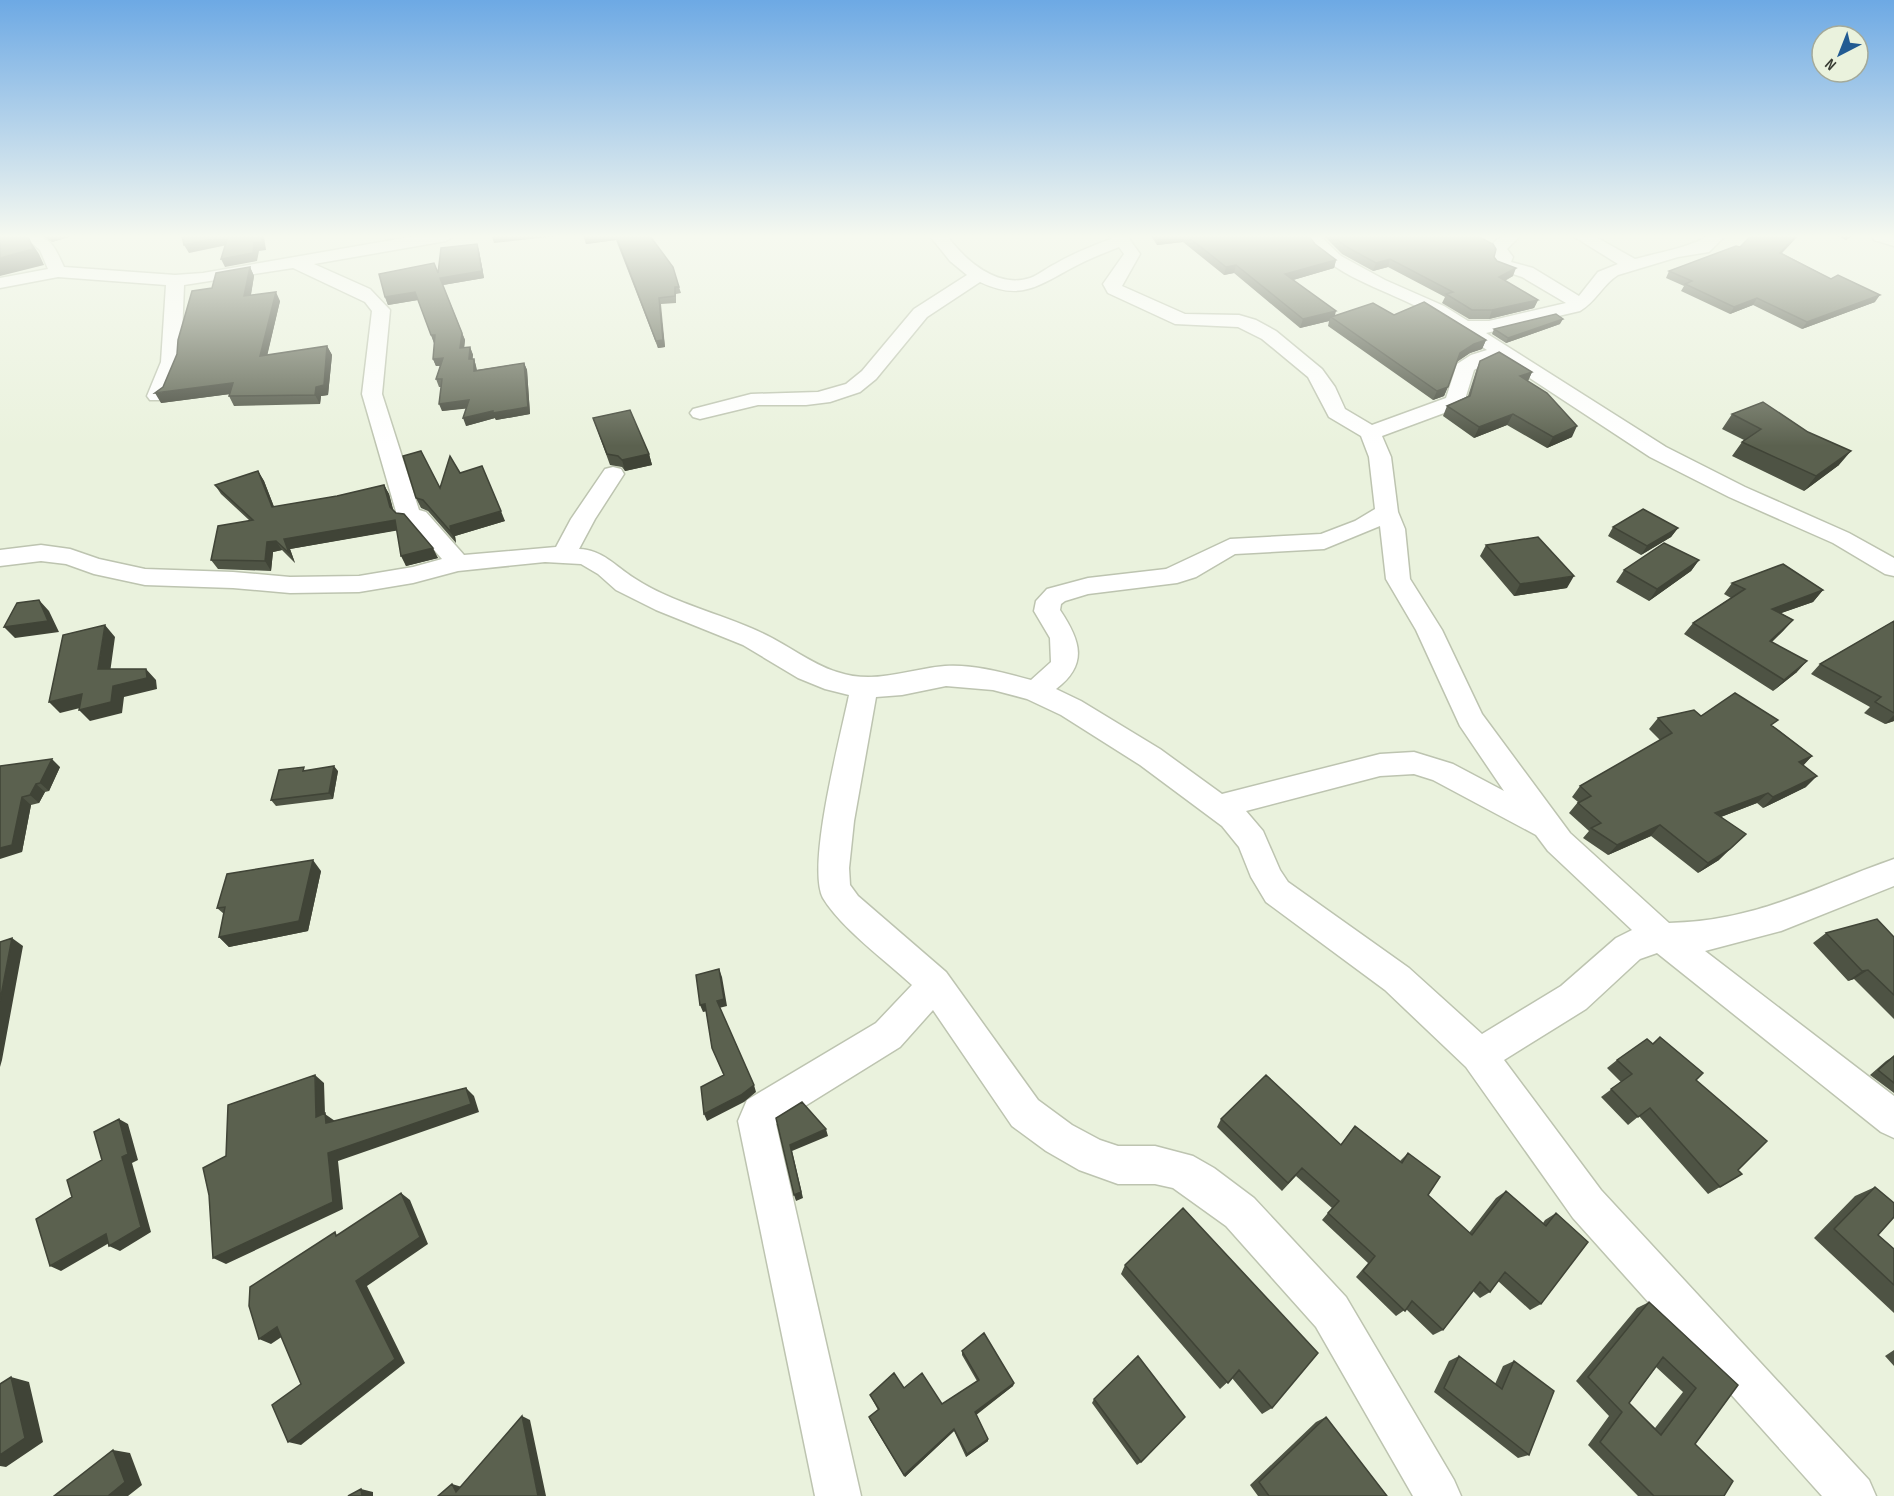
<svg xmlns="http://www.w3.org/2000/svg" width="1894" height="1496" viewBox="0 0 1894 1496" font-family="'Sofia Sans Condensed',sans-serif">
	<rect width="100%" height="100%" fill="#eaf2dd"/>
	<g fill="none" stroke-linecap="round" stroke-linejoin="round">
		<defs>
			<path id="minor" d="M24,236C52,236 53,244 64,267L175,275L203,273L415,236H454L446,241L314,264L370,289L390,310L382,394L419,510L426,512L464,555L556,547L571,519L605,469L613,467L621,469L624,474L595,519L579,549C603,550 615,566 634,578C672,603 719,613 760,632C787,644 809,663 837,672C875,685 908,669 945,666C974,664 1004,673 1031,680L1051,662L1050,638L1034,611L1036,601L1047,589L1088,578L1166,569L1230,539L1321,534L1355,521L1375,509L1369,457L1361,436L1329,417L1308,377L1262,339L1238,327L1175,324L1108,293L1103,284L1124,254L1119,247C1101,254 1084,261 1068,270C1035,288 1018,300 980,282L927,317L876,379L860,392L830,402L806,405H758L700,419L693,417L690,413L693,409L751,394L818,392L846,384L862,371L914,309L967,275L950,261L930,236H947C965,260 997,289 1030,278C1039,275 1046,268 1055,264C1072,254 1092,246 1111,239L1109,236H1127L1140,254L1122,286L1185,314L1239,315L1256,320L1276,331L1322,369L1335,387L1345,409L1372,425L1446,398L1457,364L1471,355L1487,350C1469,338 1451,325 1433,315C1388,289 1334,279 1302,236H1320L1341,256L1385,280L1444,306L1468,321H1489L1566,303L1522,277L1495,268L1492,264L1495,257L1490,249C1497,235 1505,236 1520,236L1507,249L1513,257L1511,262L1533,268L1579,296L1598,272L1618,264L1573,236H1594L1635,259C1653,254 1695,246 1707,236H1725L1709,252L1678,257L1618,275C1602,285 1597,301 1580,311L1486,333L1666,447L1745,487L1849,533L1894,558V576L1885,574L1833,543L1729,497L1650,457L1501,359L1485,363L1474,370L1463,406L1382,436L1391,457L1398,512L1405,529L1410,579L1442,630L1482,714L1570,833L1669,923C1757,921 1814,887 1894,859V886L1781,931L1705,951L1894,1096V1138L1881,1132L1657,953L1640,959L1586,1009L1504,1060L1601,1190L1869,1480L1876,1496H1822L1573,1218L1466,1067L1385,990L1266,902L1251,877L1239,847L1222,826L1140,765L1061,715L1027,699L993,690L946,686L902,695L876,697L854,821L849,868L850,885L858,896L946,972L1038,1100L1072,1125L1100,1140L1118,1146H1155L1193,1156L1214,1168L1254,1198L1346,1297L1454,1480L1461,1496H1413L1316,1327L1226,1226L1173,1188L1155,1184H1118L1079,1170L1046,1151L1012,1126L933,1010L900,1047L776,1124L861,1496H815L738,1121L747,1100L876,1023L912,985C885,960 841,928 823,898C806,866 841,735 849,695L825,689L798,678L743,645L656,610L616,590L598,574L581,564L545,562L458,571L413,583L359,592L290,593L233,588L145,585L94,574L66,564L41,561L0,566V550L41,545L70,549L99,559L145,569L233,572L290,577L359,576L413,567L442,559L410,522L401,520L397,515L362,394L372,311L365,302L293,268L184,285L181,362L167,396L164,400H150L147,396L161,362L166,285L58,277L0,288V278L48,269L40,250ZM1380,526L1386,579L1416,630L1460,726L1504,791L1453,764L1414,752L1380,754L1222,794L1160,749L1081,701L1056,689C1089,664 1080,640 1060,610L1061,604L1065,601L1088,594L1177,583L1196,577L1235,554L1324,549ZM1414,774L1433,780L1536,835L1548,851L1632,930L1616,938L1561,986L1482,1034L1409,968L1288,882L1280,870L1263,831L1246,811L1380,776Z
				M1872,236H1894V246L1874,240Z"/>
		</defs>
		<!-- minor casing -->
		<use href="#minor" stroke="#bdc4b0" stroke-width="3"/>
		<!-- minor -->
		<use href="#minor" fill="#fff" fill-rule="evenodd"/>
	</g>
	<!-- wall -->
	<path fill="#4e5344" fill-rule="evenodd" d="M43,236H72L52,242Z
		M584,236H650L679,287L681,293L676,294V303L661,304L665,347L658,348L616,240L586,244Z
		M1151,236H1309L1315,244L1336,260L1334,268L1293,280L1335,315H1394L1486,340L1482,349L1470,353L1457,362L1444,396L1433,400L1328,326L1329,321L1300,328L1234,273L1224,275L1183,242L1157,245Z
		M1324,236H1477L1497,261L1513,276L1505,281L1538,300L1534,308L1489,319H1469L1442,303L1445,297L1388,267L1373,271L1342,254Z
		M1751,236H1798L1782,253L1875,302L1802,329L1753,305L1730,314L1681,291L1684,286L1666,278L1669,271L1740,247Z
		M1838,236H1852L1846,240Z
		M477,244L479,251L484,278L443,285L465,340L464,348L470,347L473,355L472,359H474L476,366L477,370L524,363L527,370L530,414L496,420L495,418L466,426V408L442,411L441,387H439L436,379L440,366H436L433,359L435,343H434L431,335L418,300L388,305L385,297L438,273Z
		M250,267L254,276L251,295L280,301L267,355L327,346L332,355L328,395L321,396L320,404L234,406L229,396L230,394L161,403L163,387L212,288Z
		M1560,324L1506,343L1492,334L1494,329Z
		M1480,361L1532,372L1528,381L1572,437L1547,448L1507,425L1474,438L1443,416L1447,406L1468,396L1476,371Z
		M1732,414L1839,465L1804,491L1732,456L1742,442L1744,440L1722,429Z
		M593,418L649,454L652,465L625,471L622,467L610,465Z
		M258,471L264,481L274,507L337,496L384,485L389,494L393,510L438,558L406,566L397,530L290,549L295,563L282,550L273,552L271,571L218,569L211,560L249,520L221,494L215,485Z
		M460,473L505,521L455,536L456,543L428,511L421,508L416,498L440,488Z
		M1613,527L1678,528L1671,537L1641,555L1608,536Z
		M1486,545L1567,588L1514,596L1480,556Z
		M1699,560L1691,571L1649,601L1616,582L1624,570Z
		M1732,583L1823,590L1813,602L1781,613L1793,620L1783,631L1772,642L1797,672L1773,691L1684,634L1693,623L1731,598L1724,594Z
		M1894,621V721L1885,724L1864,713L1870,707L1811,674L1820,664Z
		M1701,716L1773,726L1812,756L1803,765L1806,787L1763,808L1757,803L1721,817L1719,860L1698,873L1651,836L1608,855L1583,838L1589,831L1569,813L1578,802L1572,797L1580,786L1660,740L1649,729L1658,718Z
		M0,766L60,767L49,791L45,792L39,803L31,805L22,852Z
		M307,770L338,771L333,799L276,806L271,800Z
		M321,871L308,931L229,947L219,937L224,914L217,908Z
		M1826,933L1894,937V1019L1854,979L1848,981L1813,943Z
		M1660,1037L1696,1080L1720,1187L1708,1194L1639,1116L1628,1125L1601,1097L1621,1082L1607,1068L1617,1060L1652,1044Z
		M1894,1056V1093L1870,1075L1886,1061Z
		M1221,1119L1341,1144L1355,1126L1400,1161L1408,1153L1428,1195L1469,1233L1496,1198L1506,1191L1543,1223L1545,1220L1556,1213L1541,1304L1530,1310L1498,1281L1490,1292L1480,1298L1473,1291L1443,1330L1433,1335L1406,1309L1396,1316L1356,1277L1368,1263L1322,1220L1332,1208L1296,1176L1282,1191L1217,1127Z
		M1875,1187L1878,1235L1894,1249V1313L1814,1238L1855,1196Z
		M1183,1208L1272,1408L1262,1414L1232,1378L1220,1389L1121,1274L1125,1265Z
		M1649,1302L1738,1385L1695,1444L1724,1496H1638L1588,1445L1609,1416L1576,1381L1637,1308ZM1656,1367L1683,1392L1655,1428L1629,1403Z
		M1894,1350V1366L1885,1356Z
		M962,1351L1014,1383L1013,1386L976,1414L988,1439V1441L966,1457L954,1431L905,1477L870,1420L869,1417L878,1410L870,1395L904,1388L942,1404L977,1381L962,1355Z
		M1459,1356L1495,1384L1503,1366L1514,1361L1529,1455L1518,1458L1434,1392L1449,1361Z
		M1094,1399L1141,1462L1137,1465L1092,1403Z
		M1326,1417L1387,1496H1258L1250,1485L1316,1422Z"/>
	<!-- shaded-wall -->
	<path fill="#404437" d="M49,236H72L52,242Z
		M228,236L232,244L189,253L184,245Z
		M261,236H264L266,250L259,251L257,261L225,267L221,259L254,243Z
		M495,236H557L494,243L492,237Z
		M595,236H615L616,240L586,244L584,238Z
		M1184,236L1183,242L1157,245L1159,237Z
		M1796,236H1798L1776,259L1780,253Z
		M29,239L39,254L44,265L0,276V258Z
		M477,244L479,251L484,278L443,285L440,278Z
		M1390,259L1388,267L1373,271L1376,263Z
		M1336,260L1334,268L1283,283L1285,274Z
		M1236,265L1234,273L1224,275L1226,267Z
		M250,267L254,276L249,305L244,296Z
		M1516,268L1513,276L1495,285L1499,277Z
		M276,292L280,301L265,365L260,356Z
		M415,292L418,300L388,305L385,297Z
		M1880,295L1875,302L1802,329L1807,322Z
		M659,298L665,347L658,348L656,341Z
		M1757,298L1753,305L1730,314L1734,307Z
		M1538,300L1534,308L1489,319L1492,310Z
		M1336,311L1334,319L1331,317L1329,321L1300,328L1303,319Z
		M1563,319L1560,324L1506,343L1508,338Z
		M462,333L465,340L463,356L460,348Z
		M431,335H435L438,342L434,343Z
		M1486,340L1482,349L1470,353L1456,362L1460,353L1474,344Z
		M327,346L332,355L328,395L321,396L320,404L315,395L316,387Z
		M470,347L473,355L472,367L469,359Z
		M443,358L446,365L436,366L433,359Z
		M474,359L476,366L477,378L474,371Z
		M524,363L527,370L530,414L496,420L495,418L466,426L463,418Z
		M1532,372L1527,383L1520,376Z
		M233,383L238,393L161,403L155,393Z
		M1448,387L1444,396L1433,400L1437,391Z
		M469,400L472,408L442,411L439,404Z
		M1513,414L1507,425L1474,438L1479,427Z
		M1577,426L1572,437L1547,448L1553,437Z
		M1851,451L1839,465L1804,491L1816,476Z
		M649,454L652,465L625,471L622,460Z
		M258,471L264,481L278,517L272,507Z
		M384,485L389,494L395,516L390,507Z
		M501,511L505,521L455,536L456,543L451,532L450,526Z
		M395,520L400,530L290,549L295,563L289,553L284,539Z
		M1678,528L1671,537L1641,555L1647,546Z
		M276,541L282,550L273,552L271,571L265,561L267,542Z
		M433,548L438,558L406,566L401,556Z
		M1699,560L1691,571L1649,601L1657,589Z
		M1574,576L1567,588L1514,596L1520,584Z
		M1823,590L1813,602L1762,620L1772,609Z
		M39,600L49,611L59,632L15,638L4,627Z
		M1793,620L1783,631L1761,652L1770,641Z
		M105,625L115,637L109,680L98,669Z
		M1807,661L1797,672L1773,691L1784,680Z
		M146,669L156,680L157,689L124,697L122,713L90,721L79,710L113,686Z
		M82,694L92,705L60,713L49,702Z
		M1894,715V721L1885,724Z
		M1812,756L1802,767L1799,762Z
		M52,759L60,767L49,791L40,783Z
		M334,766L338,771L333,799L329,793Z
		M1817,776L1806,787L1763,808L1773,797Z
		M36,784L45,792L39,803L30,795Z
		M1768,793L1757,803L1705,823L1715,813Z
		M22,797L31,805L22,852L0,859V848Z
		M1660,825L1651,836L1608,855L1617,845Z
		M1746,834L1719,860L1698,873L1708,863Z
		M313,860L321,871L308,931L229,947L219,937Z
		M12,938L23,946L2,1060L0,1067V1001Z
		M719,969L722,977L727,1006L719,1008L717,1001Z
		M1868,970L1854,979L1848,981L1862,971Z
		M705,1004L708,1011L703,1012L700,1005Z
		M315,1075L324,1083L325,1114L335,1121V1131L316,1117Z
		M754,1085L756,1092L744,1102L707,1121L704,1114Z
		M466,1088L474,1096L479,1112L338,1161L343,1209L226,1264L213,1258L328,1153Z
		M119,1119L128,1124L138,1160L132,1163L151,1232L120,1251L109,1246Z
		M826,1129L828,1136L792,1151L803,1198L796,1201L794,1195L790,1145Z
		M401,1193L410,1200L428,1244L367,1286L405,1363L301,1445L288,1442L356,1281Z
		M106,1234L116,1239L61,1271L50,1266Z
		M277,1327L289,1332L271,1344L259,1339Z
		M11,1377L29,1382L43,1442L6,1467L0,1466V1455Z
		M1014,1383L1013,1386L975,1416V1412Z
		M522,1416L530,1420L546,1496H538Z
		M954,1429V1431L905,1477L904,1475Z
		M988,1439V1441L966,1457L967,1454Z
		M113,1450L130,1453L142,1485L128,1496H108Z
		M452,1484L462,1487L456,1492Z
		M361,1489L373,1492V1496H362Z"/>
	<!-- building -->
	<path fill="#5b614f" stroke="#404437" stroke-width="1.5" fill-rule="evenodd" d="M0,236H26L29,239L33,249L0,258Z
		M182,236H226L184,245Z
		M228,236H261L262,242L254,243L253,253L221,259Z
		M616,236H650L673,267L679,287H675V296L659,298L663,340L656,341Z
		M1187,236H1309L1315,244L1336,260L1285,274L1336,311L1303,319L1236,265L1226,267Z
		M1334,236H1477L1493,244L1496,249L1494,257L1497,261L1516,268L1499,277L1538,300L1492,310H1472L1446,294L1453,292L1390,259L1376,263L1345,246Z
		M1751,236H1796L1780,253L1831,279L1838,275L1880,295L1807,322L1757,298L1734,307L1685,284L1692,281L1669,271L1736,246L1740,247Z
		M477,244L482,271L440,278L462,333L460,348L470,347L469,359H474V371L524,363L528,407L493,413V411L463,418L469,400L439,404L442,379H436L443,358L433,359L435,335H431L415,292L385,297L379,274L434,263L438,273L441,248Z
		M250,267L244,296L276,292L260,356L327,346L324,385L316,387L315,395L229,396L233,383L155,393L163,387L177,354L178,340L192,291L212,288L216,273Z
		M1424,302L1486,340L1474,344L1460,353L1448,387L1437,391L1331,317L1373,303L1394,315Z
		M1556,314L1563,319L1508,338L1494,329Z
		M1499,352L1532,372L1520,376L1547,393L1577,426L1553,437L1513,414L1479,427L1447,406L1470,396L1480,361Z
		M1763,402L1808,432L1851,451L1816,476L1742,442L1761,429L1732,414Z
		M630,410L649,454L622,460L618,456L607,454L593,418Z
		M421,451L440,488L450,456L460,473L482,466L501,511L450,526L451,532L423,500L416,498L403,456Z
		M258,471L272,507L337,496L384,485L390,507L396,513L404,514L433,548L401,556L395,520L284,539L289,553L276,541L267,542L265,561L211,560L218,526L253,520L215,485Z
		M1643,509L1678,528L1647,546L1613,527Z
		M1538,537L1574,576L1520,584L1486,545Z
		M1664,543L1699,560L1657,589L1624,570Z
		M1783,564L1823,590L1772,609L1793,620L1770,641L1807,661L1784,680L1693,623L1745,589L1732,583Z
		M39,600L48,621L4,627L17,603Z
		M1894,621V713L1875,702L1881,697L1820,664Z
		M105,625L98,669H146L147,678L113,686L111,702L79,710L82,694L49,702L63,635Z
		M1735,693L1778,720L1771,725L1812,756L1799,762L1817,776L1773,797L1768,793L1715,813L1746,834L1730,849L1708,863L1660,825L1617,845L1591,828L1601,823L1578,803L1591,796L1580,786L1672,733L1658,718L1694,710L1701,716Z
		M52,759L40,783L36,784L30,795L22,797L12,845L0,848V766Z
		M334,766L329,793L271,800L279,770L304,767L303,771Z
		M313,860L299,921L219,937L225,907L217,908L227,874Z
		M1877,919L1894,937V995L1868,970L1862,971L1826,933Z
		M12,938L0,1001V942Z
		M719,969L724,999L717,1001L754,1085L741,1095L704,1114L701,1087L724,1075L712,1048L705,1004L700,1005L696,975Z
		M1660,1037L1703,1073L1696,1080L1767,1141L1738,1170L1742,1174L1720,1187L1650,1108L1638,1117L1611,1089L1632,1074L1617,1060L1647,1039L1653,1044Z
		M1894,1056V1083L1878,1070Z
		M315,1075L316,1117L325,1113L326,1123L466,1088L471,1104L328,1153L333,1202L213,1258L209,1195L203,1168L226,1156L228,1105Z
		M1266,1075L1341,1145L1355,1126L1402,1163L1408,1153L1440,1177L1428,1195L1472,1235L1506,1191L1546,1226L1556,1213L1588,1242L1541,1304L1505,1272L1490,1292L1480,1282L1443,1330L1412,1301L1405,1311L1363,1271L1375,1256L1328,1213L1339,1201L1302,1168L1288,1183L1221,1119Z
		M802,1102L826,1129L790,1145L801,1192L794,1195L776,1118Z
		M119,1119L128,1154L122,1157L141,1227L109,1246L106,1234L50,1266L36,1219L72,1197L67,1180L102,1160L94,1132Z
		M1875,1187L1894,1203V1217L1878,1235L1894,1249V1285L1834,1229Z
		M401,1193L420,1237L356,1281L395,1359L288,1442L272,1405L301,1384L277,1327L259,1339L249,1306L250,1287L335,1232L336,1236Z
		M1183,1208L1318,1353L1272,1408L1239,1370L1228,1383L1125,1265Z
		M1649,1302L1738,1385L1695,1444L1733,1481L1724,1496H1654L1600,1442L1622,1412L1588,1377ZM1663,1357L1696,1388L1661,1435L1629,1403Z
		M984,1333L1014,1383L975,1412L988,1439L967,1454L954,1429L904,1475L869,1417L879,1409L870,1395L894,1373L904,1388L922,1373L942,1404L979,1380L962,1351Z
		M1138,1356L1185,1417L1141,1462L1094,1399Z
		M1459,1356L1502,1389L1514,1361L1554,1391L1529,1455L1444,1388Z
		M11,1377L25,1438L0,1455V1384Z
		M522,1416L538,1496H438L452,1484L456,1492Z
		M1326,1417L1387,1496H1269L1259,1482Z
		M113,1450L125,1482L108,1496H54Z
		M361,1489L362,1496H348Z"/>
	<!-- sky -->
	<linearGradient id="sky" x2="0" y2="1"><stop stop-color="#6da9e4"/><stop offset="0.53" stop-color="#f6f9f0"/><stop offset="1" stop-color="#f6f9f0" stop-opacity="0"/></linearGradient>
	<rect width="1894" height="446" fill="url(#sky)"/>
	<!-- north arrow -->
	<g transform="translate(1840 54) rotate(222)"><circle r="28" fill="#eaf2dd" stroke="#a4aa9a" stroke-width="1.5"/>
	<path d="M0-4.5L10 22L0 15L-10 22Z" fill="#225b92"/>
	<text y="-9" font-size="16" font-weight="bold" text-anchor="middle" fill="#3a3e35">N</text>
	</g>
</svg>
